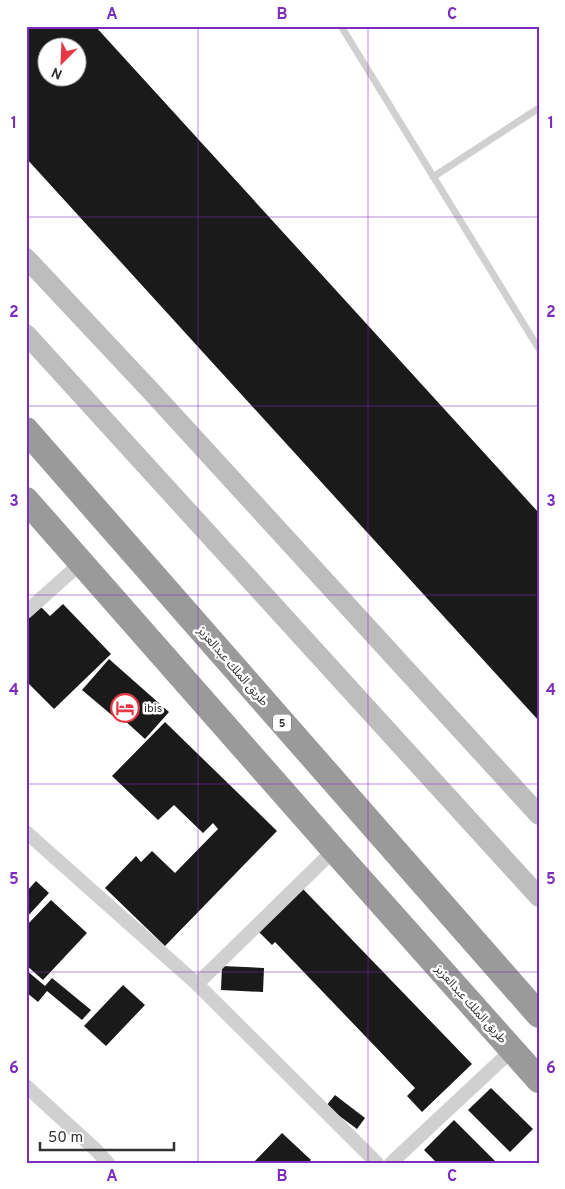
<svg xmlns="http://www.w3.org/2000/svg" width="565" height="1189" viewBox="0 0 565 1189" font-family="Overpass,'Noto Sans Arabic',sans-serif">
	<rect width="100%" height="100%" fill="#fff"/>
	<!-- building -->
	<path fill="#1a1a1a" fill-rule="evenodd" d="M26,26H95L539,513V721L26,158ZM48,48H78V78H48Z
		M63,604L111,654L54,709L26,681V618L39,605L50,616Z
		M109,659L169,712L145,739L123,719L120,722L82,690Z
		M165,722L277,831L165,946L105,888L136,856L141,862L152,851L175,873L218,829L213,823L203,833L174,805L158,820L112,776Z
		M36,881L49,893L26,918V892Z
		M303,889L472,1064L422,1112L407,1096L415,1088L275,942L272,945L259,932Z
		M51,900L87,933L43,980L26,965V926Z
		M222,966L264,968L263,992L221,990Z
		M26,970L45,986L52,978L91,1010L82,1020L47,991L38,1002L26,992Z
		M123,985L145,1005L106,1046L84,1026Z
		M491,1088L533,1129L510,1152L468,1110Z
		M335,1095L365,1118L357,1129L326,1106Z
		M454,1120L497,1163H437L424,1150Z
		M282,1133L311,1160L308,1163H253Z"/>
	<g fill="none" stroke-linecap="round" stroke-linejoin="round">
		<!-- lane -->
		<path stroke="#d0d0d0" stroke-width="7" d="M341,26L539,349
			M433,177L539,108"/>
		<!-- street -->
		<path stroke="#d0d0d0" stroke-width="14" d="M26,612L81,563
			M26,832L197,984L377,1163
			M197,984L334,850
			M26,1086L96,1150L108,1163
			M391,1163L512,1050"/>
		<!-- secondary -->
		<path stroke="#bdbdbd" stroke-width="20" d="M26,258L150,390L539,815
			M26,334L539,897"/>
		<!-- highway -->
		<path stroke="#9a9a9a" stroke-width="26" d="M26,430L539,1015
			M26,500L334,850L539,1080"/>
	</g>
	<!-- grid -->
	<path fill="none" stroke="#7b2cbf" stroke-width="1" stroke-opacity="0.55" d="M198,26V1163M368,26V1163M26,217H539M26,406H539M26,595H539M26,784H539M26,972H539"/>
	<!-- icons -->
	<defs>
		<symbol id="hotel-ring" viewBox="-11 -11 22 22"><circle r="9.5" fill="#fff" stroke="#e63946" stroke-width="1.5"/><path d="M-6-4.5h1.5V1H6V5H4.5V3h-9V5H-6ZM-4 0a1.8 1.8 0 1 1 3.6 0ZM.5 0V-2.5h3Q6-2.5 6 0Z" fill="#e63946"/></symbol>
	</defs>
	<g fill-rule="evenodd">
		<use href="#hotel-ring" x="109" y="692" width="32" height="32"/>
	</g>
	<g text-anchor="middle" stroke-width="5" stroke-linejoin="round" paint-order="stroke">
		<!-- shield labels -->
		<rect fill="#fff" stroke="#707070" stroke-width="1" x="273" y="714.5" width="18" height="17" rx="4"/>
		<g font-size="11" font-weight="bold" fill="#333">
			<text x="282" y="727">5</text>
		</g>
		<!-- street labels -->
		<g font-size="12" fill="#333" stroke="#fff">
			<text transform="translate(233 666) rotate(49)" y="4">طريق الملك عبدالعزيز</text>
			<text transform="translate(471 1004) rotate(48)" y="4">طريق الملك عبدالعزيز</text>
		</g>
		<!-- poi labels -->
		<g font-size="12" fill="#333" stroke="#fff" text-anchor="start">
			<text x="144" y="712">ibis</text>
		</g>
	</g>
	<!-- border -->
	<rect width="565" height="1189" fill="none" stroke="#ffffff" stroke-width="55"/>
	<!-- north arrow -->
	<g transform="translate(62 62) rotate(204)"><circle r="24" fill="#ffffff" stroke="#adadad"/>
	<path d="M0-4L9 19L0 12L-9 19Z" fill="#e63946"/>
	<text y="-8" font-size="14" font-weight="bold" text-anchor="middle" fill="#333333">N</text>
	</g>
	<!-- scale -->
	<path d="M40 1142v8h134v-8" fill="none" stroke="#333333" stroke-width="2.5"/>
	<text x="48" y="1142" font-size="15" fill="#333333" stroke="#ffffff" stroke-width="4" paint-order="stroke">50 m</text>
	<rect x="28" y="28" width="510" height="1134" fill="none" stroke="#7b2cbf" stroke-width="2"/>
	<g font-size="16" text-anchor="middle" font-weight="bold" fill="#7b2cbf">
		<text x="112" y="19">A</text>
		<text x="282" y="19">B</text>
		<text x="452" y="19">C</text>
		<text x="14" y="128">1</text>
		<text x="551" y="128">1</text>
		<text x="14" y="317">2</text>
		<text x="551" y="317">2</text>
		<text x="14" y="506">3</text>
		<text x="551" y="506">3</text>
		<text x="14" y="695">4</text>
		<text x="551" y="695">4</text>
		<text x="14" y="884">5</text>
		<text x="551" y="884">5</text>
		<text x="14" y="1073">6</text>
		<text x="551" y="1073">6</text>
		<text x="112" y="1181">A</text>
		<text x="282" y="1181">B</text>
		<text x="452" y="1181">C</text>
	</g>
</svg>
